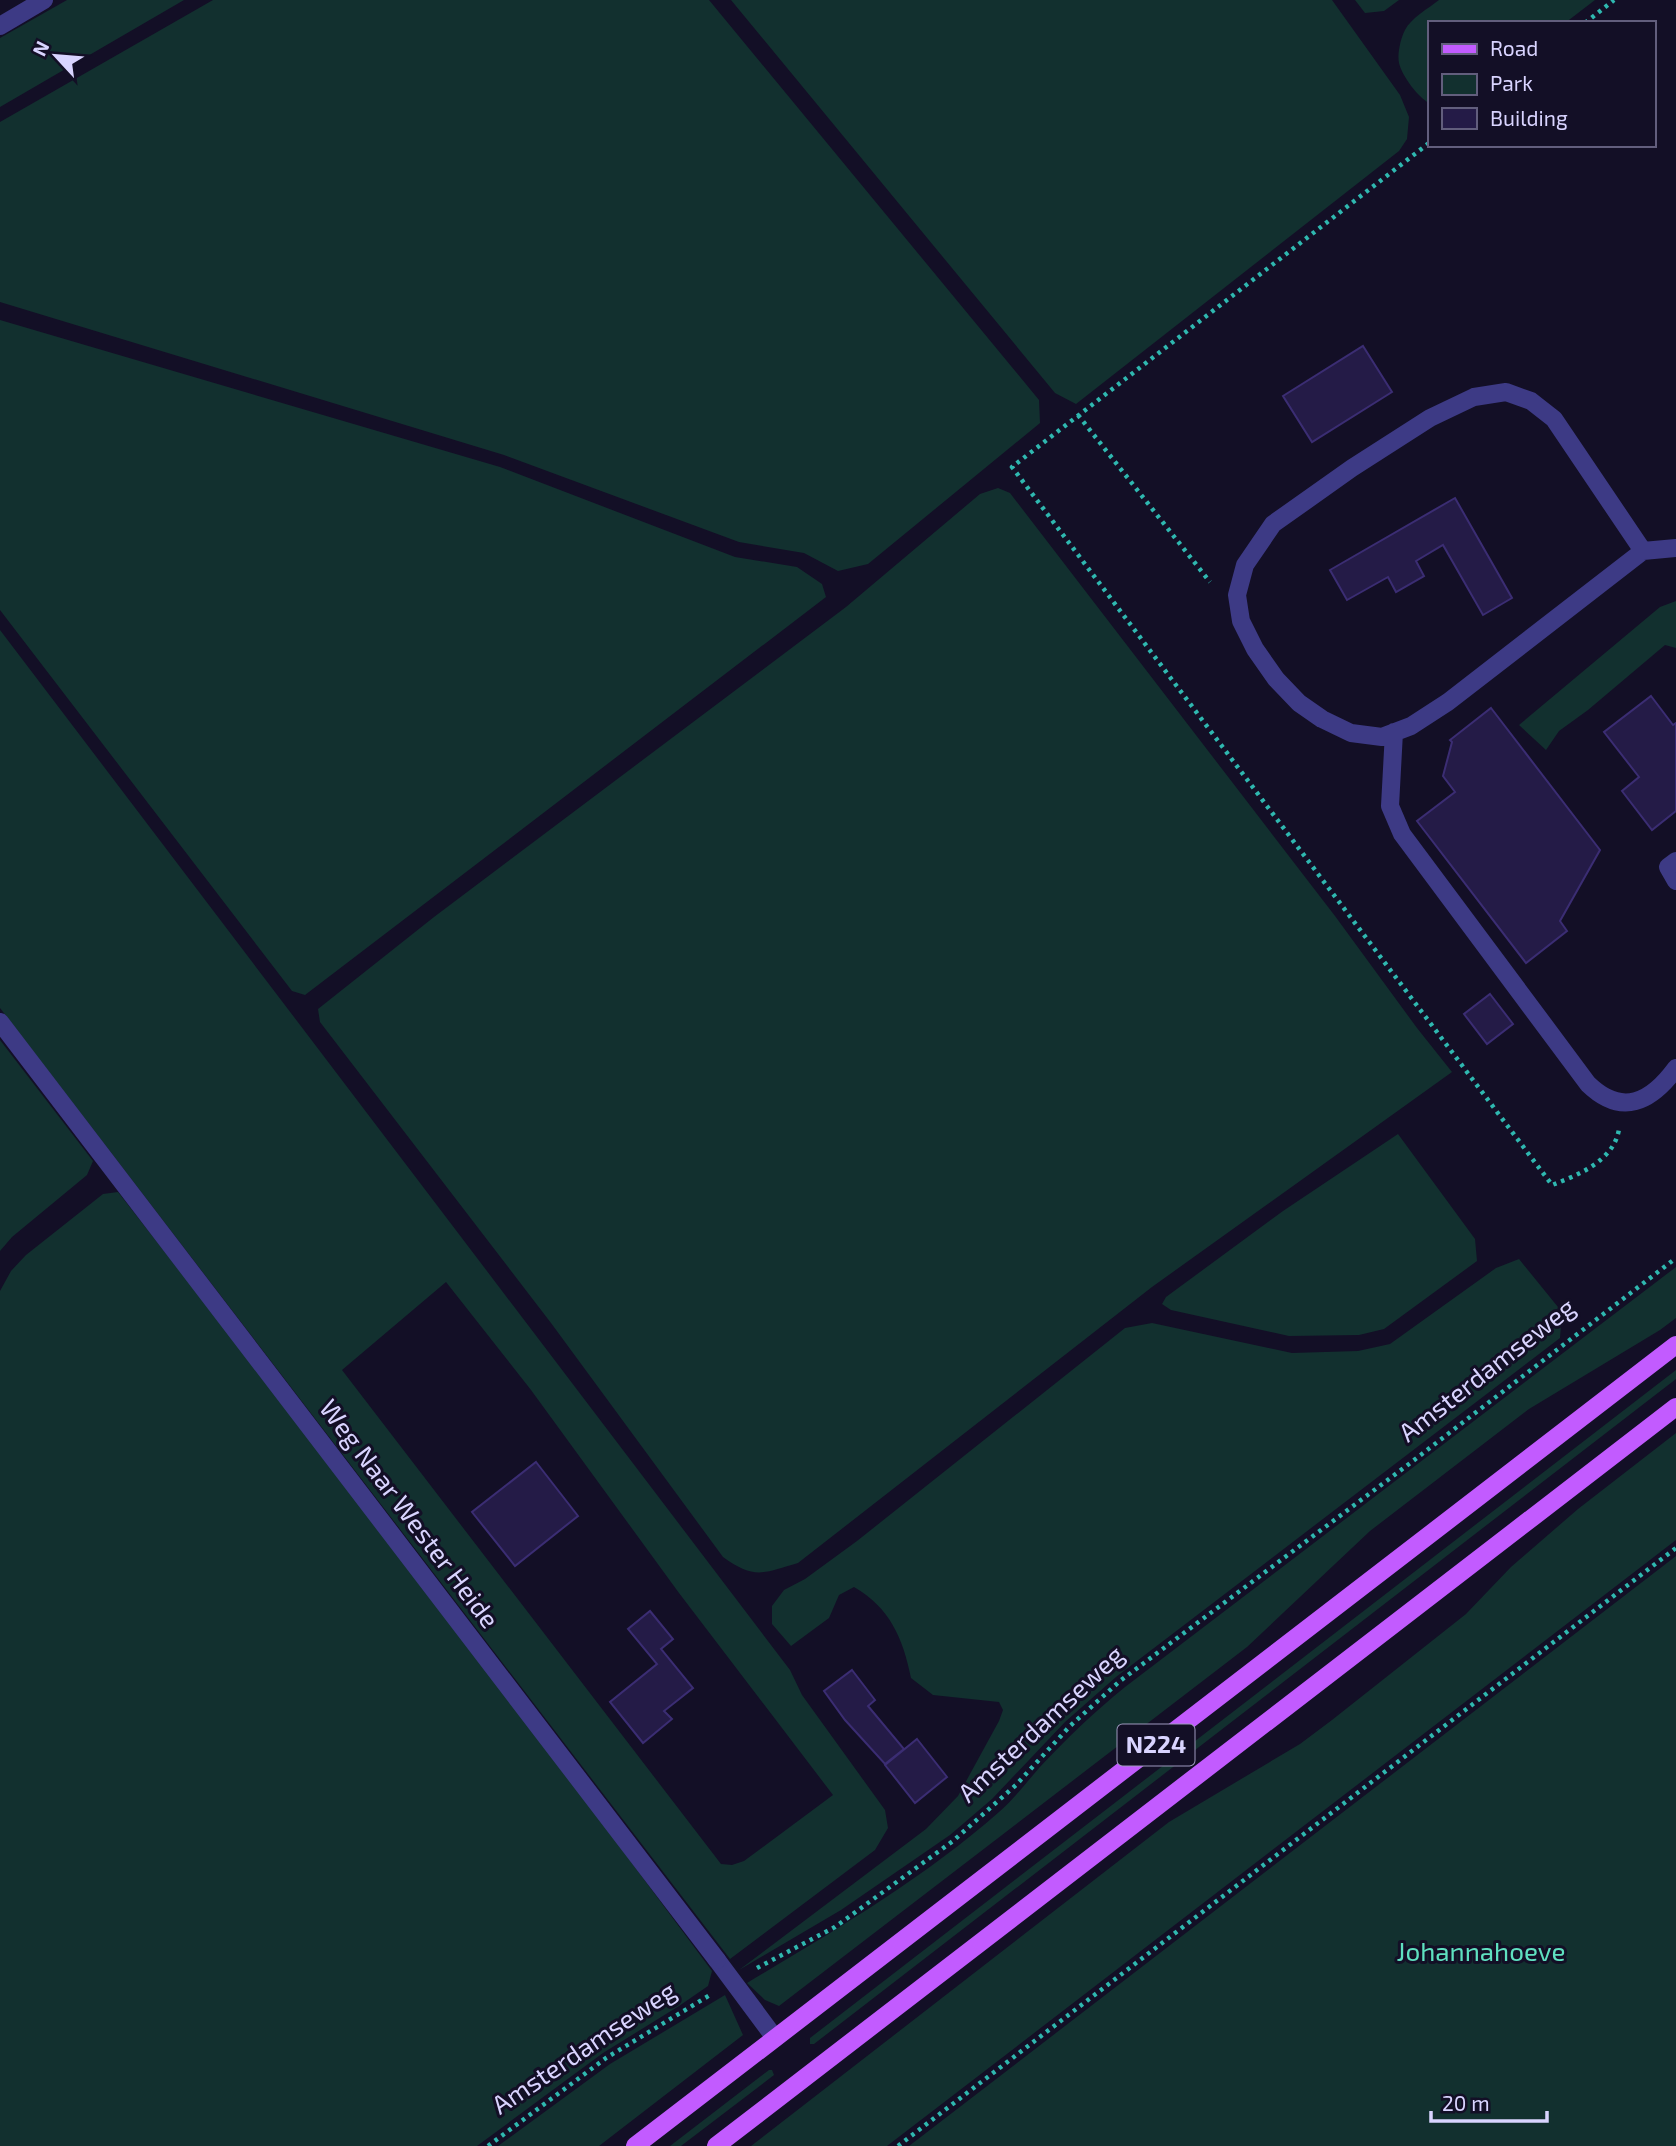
<svg xmlns="http://www.w3.org/2000/svg" width="1676" height="2146" viewBox="0 0 1676 2146" font-family="'Exo 2',sans-serif">
	<rect width="100%" height="100%" fill="#130f26"/>
	<!-- green -->
	<path fill="#12302f" fill-rule="evenodd" d="M67,0H184L0,107V38Z
		M213,0H709L1039,400L1040,423L868,564L838,571L804,553L739,542L504,455L0,302V122Z
		M731,0H1332L1400,95L1409,117L1407,139L1399,151L1076,404L1055,393Z
		M1355,0H1399L1384,11L1365,13Z
		M1439,0H1595L1565,23H1429V103C1418,97 1402,76 1399,63C1397,54 1401,37 1405,30C1411,18 1429,8 1439,0Z
		M0,320L500,467L735,557L797,567L822,584L826,597L305,995L292,991L0,610Z
		M998,488L1010,493L1335,916L1417,1028L1452,1072L1152,1287L798,1563C763,1573 755,1580 723,1557L551,1323L320,1022L318,1009L434,917L846,607L980,494Z
		M1676,601V648L1665,645L1588,710L1559,731L1546,750L1519,725L1660,607Z
		M0,630L790,1670L802,1695L885,1810L888,1828L875,1850L730,1959L0,1008ZM446,1282L531,1390L679,1593L833,1795L744,1861L732,1865L721,1864L342,1370Z
		M0,1040L93,1161L87,1175L12,1237L0,1251Z
		M1398,1134L1475,1239L1477,1261L1384,1329L1359,1335L1289,1336L1171,1310L1162,1304L1166,1297L1283,1211Z
		M118,1192L444,1610L712,1971L708,1986L679,2006L603,2053L477,2146H0V1291L11,1271L26,1255L103,1194Z
		M1519,1259L1562,1312L1560,1338L1116,1677L1065,1722L992,1799L950,1835L841,1910L739,1970L926,1829L958,1796L999,1721L1003,1710L999,1702L933,1695L911,1678C903,1638 890,1608 854,1587L839,1595L829,1618L791,1646L772,1624V1606L784,1590L805,1579L857,1541L1125,1328L1152,1323L1292,1353L1358,1351L1390,1344L1496,1268Z
		M1676,1267V1318L1660,1330L1529,1409L1370,1531L1247,1647L779,2006L765,2000L747,1983C834,1931 923,1879 999,1812C1014,1799 1026,1783 1039,1768C1066,1739 1094,1712 1125,1687Z
		M1676,1370V1379L814,2044H810V2038Z
		M1676,1433V1540L887,2146H751L1169,1822L1300,1744L1332,1720L1466,1614L1511,1567L1578,1509Z
		M1676,1556V2146H909Z
		M725,1995L743,2035L599,2146H498L610,2064Z
		M769,2070H772L774,2075L681,2146H670Z"/>
	<!-- building -->
	<path fill="#241b47" stroke="#3b2d73" stroke-width="2" d="M1363,346L1392,392L1312,442L1283,396Z
		M1455,498L1512,598L1483,615L1443,545L1416,561L1424,576L1396,592L1388,577L1347,600L1330,570Z
		M1651,696L1673,725L1676,723V811L1652,830L1622,791L1639,777L1604,732Z
		M1491,708L1600,850L1560,921L1567,931L1526,963L1417,821L1455,792L1443,776L1452,742L1450,740Z
		M1490,994L1513,1024L1487,1044L1464,1014Z
		M536,1462L578,1516L515,1566L472,1512Z
		M650,1611L673,1639L661,1649L693,1688L664,1711L672,1719L643,1743L610,1702L657,1664L628,1629Z
		M852,1670L875,1700L868,1706L904,1749L885,1764L845,1720L824,1691Z
		M917,1739L947,1777L915,1803L885,1765Z"/>
	<g fill="none" stroke-linecap="round" stroke-linejoin="round">
		<!-- path -->
		<path stroke="#2fb8b0" stroke-width="4.5" stroke-dasharray="3.5 5" stroke-linecap="butt" d="M1585,23L1614,0
			M1429,143L1012,467L1552,1185C1578,1175 1614,1161 1619,1129
			M1078,415L1210,582
			M757,1968L835,1927L953,1841L1016,1785L1070,1726L1120,1681L1409,1464L1676,1258
			M488,2146L606,2058L710,1995
			M898,2146L1676,1548"/>
		<!-- lane -->
		<path stroke="#3d3a85" stroke-width="18" d="M1643,551L1554,419L1531,401L1506,392L1474,397L1430,418L1352,468L1273,524L1245,565L1237,595L1241,621L1255,649L1276,679L1299,703L1322,719L1351,733L1382,737L1411,726L1448,702L1643,551L1676,548
			M1394,732L1390,806L1402,834L1588,1084C1622,1117 1651,1102 1676,1068
			M1676,861L1668,867L1676,881
			M717,1960L775,2038"/>
		<!-- street -->
		<path stroke="#3d3a85" stroke-width="18" d="M0,26L44,0
			M0,1022L717,1960"/>
		<!-- primary -->
		<path stroke="#c25bff" stroke-width="18" d="M635,2146L1676,1345
			M716,2146L1676,1407"/>
	</g>
	<g text-anchor="middle" stroke-width="6" stroke-linejoin="round" paint-order="stroke">
		<!-- shield labels -->
		<rect fill="#130f26" stroke="#9e99be" stroke-width="2" x="1117.5" y="1724.5" width="77" height="41" rx="5"/>
		<g font-size="24" font-weight="bold" fill="#d9d4ff">
			<text x="1156" y="1753">N224</text>
		</g>
		<!-- street labels -->
		<g font-size="26" fill="#d9d4ff" stroke="#130f26">
			<text transform="translate(1487 1370) rotate(-38)" y="9">Amsterdamseweg</text>
			<text transform="translate(409 1514) rotate(53)" y="9">Weg Naar Wester Heide</text>
			<text transform="translate(1041 1724) rotate(-43)" y="9">Amsterdamseweg</text>
			<text transform="translate(584 2048) rotate(-34)" y="9">Amsterdamseweg</text>
		</g>
		<!-- park labels -->
		<g font-size="26" fill="#5fe0c0" stroke="#130f26">
			<text x="1481" y="1961">Johannahoeve</text>
		</g>
	</g>
	<!-- legend -->
	<rect x="1428" y="21" width="228" height="126" fill="#130f26" stroke="#625e7d" stroke-width="2"/>
	<rect x="1442" y="44" width="35" height="10" fill="#c25bff" stroke="#625e7d" stroke-width="2"/>
	<text x="1490" y="56" font-size="21" fill="#d9d4ff">Road</text>
	<rect x="1442" y="74" width="35" height="21" fill="#12302f" stroke="#625e7d" stroke-width="2"/>
	<text x="1490" y="91" font-size="21" fill="#d9d4ff">Park</text>
	<rect x="1442" y="108" width="35" height="21" fill="#241b47" stroke="#625e7d" stroke-width="2"/>
	<text x="1490" y="126" font-size="21" fill="#d9d4ff">Building</text>
	<!-- north arrow -->
	<g transform="translate(56 56) rotate(296)" stroke="#130f26" stroke-width="5" paint-order="stroke">
	<path d="M0-5L12 26L0 18L-12 26Z" fill="#d9d4ff"/>
	<text y="-10" font-size="19" font-weight="bold" text-anchor="middle" fill="#d9d4ff">N</text>
	</g>
	<!-- scale -->
	<path d="M1431 2111v10h116v-10" fill="none" stroke="#d9d4ff" stroke-width="3.5"/>
	<text x="1442" y="2111" font-size="21" fill="#d9d4ff" stroke="#130f26" stroke-width="5" paint-order="stroke">20 m</text>
</svg>
